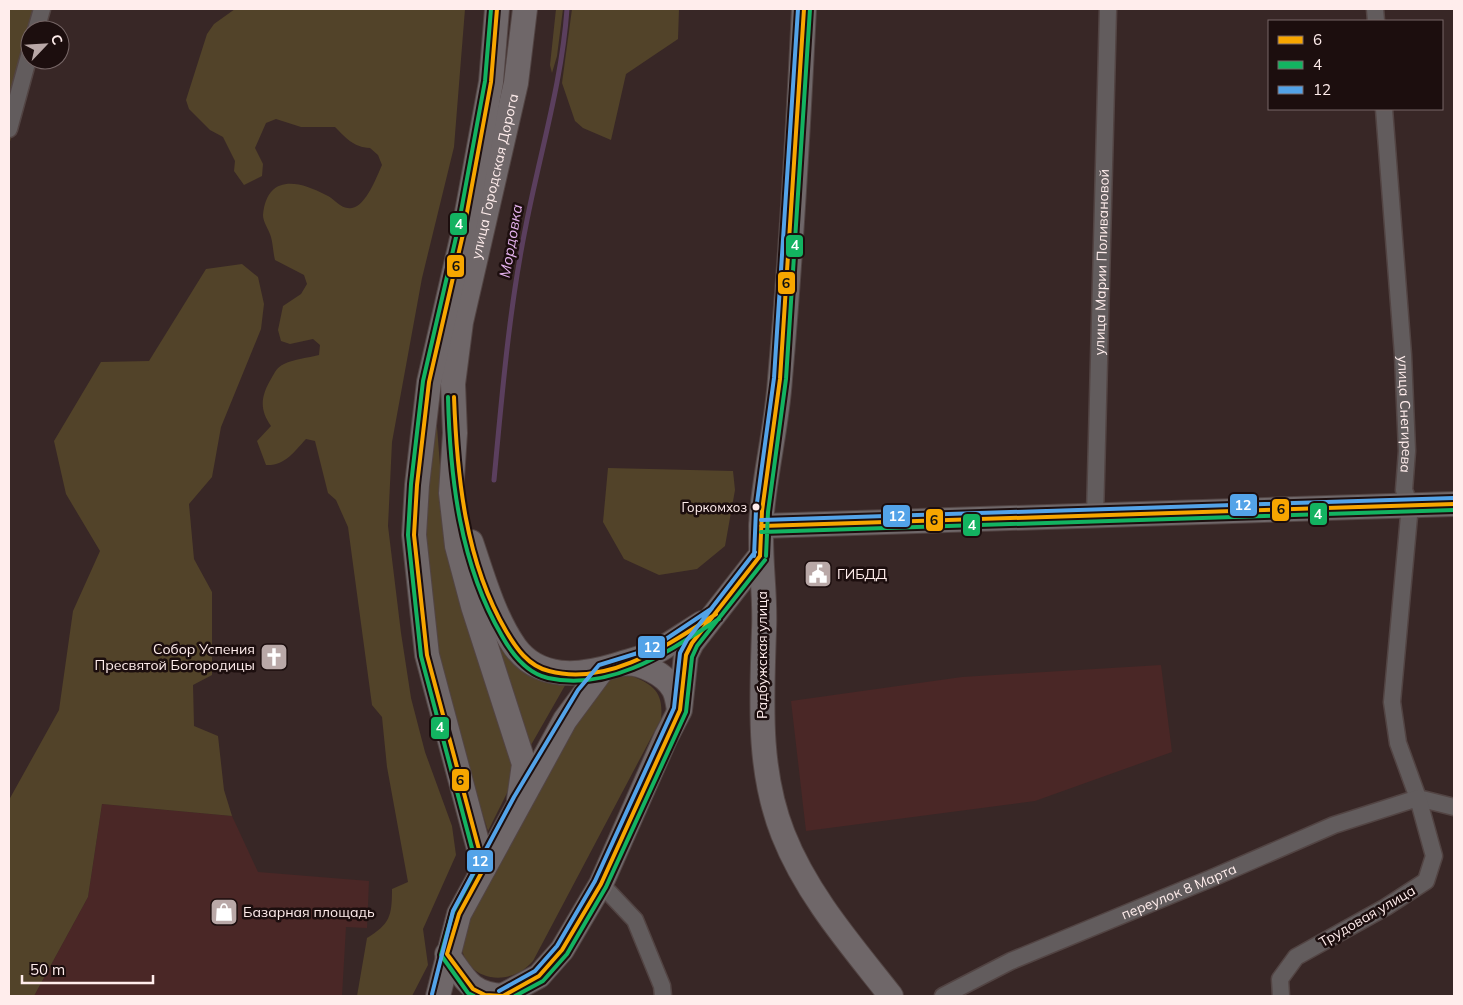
<svg xmlns="http://www.w3.org/2000/svg" width="1463" height="1005" viewBox="0 0 1463 1005" font-family="Mulish,sans-serif">
	<rect width="100%" height="100%" fill="#382726"/>
	<!-- built -->
	<path fill="#4a2726" d="M1161,665L1172,752L1035,801L806,831L791,701L962,677Z
		M102,804L232,816L258,872L369,881L367,928L346,927L342,996H34L88,897Z"/>
	<!-- green -->
	<path fill="#524329" d="M9,9H47L30,30V60L24,94L9,145Z
		M235,9H465L454,147L422,278L392,442L388,526L401,633L411,698L425,752L452,826L456,855L423,929L428,965L412,996H357L367,938C390,924 392,916 392,889L408,882L387,767L382,717L372,705L348,527L336,500L328,493L315,441L306,439C294,452 285,466 266,465L257,441L271,426C259,409 261,396 271,379C275,372 277,367 284,364C294,359 308,358 319,355L320,345L313,339L290,344L281,341L278,330L283,306L301,294L307,284L304,275L275,260C273,252 273,244 271,237C269,230 263,222 263,215C267,174 298,180 326,195C335,199 341,210 352,208C366,206 377,176 382,165L378,155L370,148C353,147 346,138 335,127H301L276,119L266,123L255,148L263,164L262,176L244,185L234,171L235,161L223,137L210,130L189,109L186,100L207,34L214,24Z
		M556,9H563L557,56L552,73L550,65Z
		M572,9H679L678,39L626,74L611,140L583,128L575,121L562,83Z
		M242,264L258,277L264,304L261,329L221,427L212,477L189,504L194,559L212,592V675L193,685L194,726L218,736L224,790L232,816L102,804L88,897L34,996H9V800L59,710L73,611L100,551L66,494L54,441L101,362L149,361L206,269Z
		M436,414L445,530L514,761L511,785L488,831C457,733 421,631 423,527C423,490 432,451 436,414Z
		M608,468L733,471L735,490L725,546L697,569L659,575L624,559L603,522Z
		M494,643L519,666L567,682L531,745Z
		M629,675C653,684 664,692 661,719L533,961C529,965 524,970 518,973C491,986 461,971 461,940C461,933 465,924 468,918L595,689L611,678Z"/>
	<g fill="none" stroke-linecap="round" stroke-linejoin="round">
		<!-- stream -->
		<path stroke="#5b3f5e" stroke-width="5" d="M494,480C502,395 509,309 526,225C540,153 562,81 567,9"/>
		<defs>
			<g id="street">
				<path d="M1375,9L1376,21"/>
				<path d="M36,30L42,9"/>
				<path id="s1" d="M1384,109L1403,355L1407,451L1404,490L1410,505L1392,702L1398,743L1418,798L1454,807"/>
				<path d="M9,129L30,52"/>
				<path id="s2" d="M1095,516L1108,9"/>
				<path d="M601,884L635,920L662,986L663,996"/>
				<path id="s3" d="M943,996L1011,961L1212,878L1334,825L1418,798L1434,856L1426,881L1386,907L1296,957L1280,979L1281,996"/>
			</g>
			<g id="secondary">
				<path d="M804,9C798,132 791,256 780,379C777,424 766,468 762,512C758,552 766,591 764,630C762,700 757,768 783,834C807,895 851,945 891,996"/>
				<path d="M761,526L1454,504"/>
				<path d="M471,542C483,577 494,617 515,647C539,680 579,676 613,666C630,660 647,658 663,648C676,640 689,631 702,623"/>
				<path d="M622,664C639,661 666,674 674,690C677,696 678,704 679,710"/>
				<path id="s4" d="M519,800L524,764L473,606L457,546L451,493L455,433L453,384L461,322L516,83L525,9"/>
				<path d="M484,868L427,655L414,535L417,485L429,382L463,234L491,82L497,9"/>
				<path d="M447,954C465,979 470,994 503,996"/>
				<path d="M438,996L459,914L565,720L602,670"/>
				<path d="M502,996L539,976L562,950L601,884L666,737L680,710L686,655L692,643L760,556"/>
			</g>
		</defs>
		<!-- street casing -->
		<use href="#street" stroke="#524443" stroke-width="19"/>
		<!-- secondary casing -->
		<use href="#secondary" stroke="#524443" stroke-width="26"/>
		<!-- street -->
		<use href="#street" stroke="#625c5d" stroke-width="16"/>
		<!-- secondary -->
		<use href="#secondary" stroke="#6f6769" stroke-width="24"/>
		<defs>
			<path id="bus-1" d="M497,9L491,82L463,234L429,382L417,485L414,535L427,655L484,868L459,914L447,954L473,989L485,995L503,996L539,976L562,950L601,884L680,710L686,655L692,643L760,556
				M454,397C457,476 465,561 506,631C516,648 528,666 549,671C609,687 669,644 716,614
				M761,526L1454,504
				M760,556L762,511L780,379L804,9"/>
			<path id="bus-2" d="M448,397C450,478 460,564 502,636C512,654 526,673 548,678C611,692 669,651 719,619
				M761,532L1454,510
				M766,556L768,512L786,379L810,9
				M474,996L468,993L441,955L453,912L477,867L421,656L408,535L411,484L423,381L457,233L485,81L491,9
				M515,996L543,981L567,954L606,887L686,712L692,657L697,646L765,560"/>
			<path id="bus-3" d="M761,520L1454,498
				M754,556L756,510L774,378L798,9
				M499,991L535,971L557,946L595,881L674,708L680,653L687,640L712,608
				M432,994L453,911L514,797L578,690L599,665L641,652L660,643L711,609L755,552"/>
		</defs>
		<!-- bus-1 casing -->
		<use href="#bus-1" stroke="#1c0e0e" stroke-width="8"/>
		<!-- bus-2 casing -->
		<use href="#bus-2" stroke="#1c0e0e" stroke-width="8"/>
		<!-- bus-3 casing -->
		<use href="#bus-3" stroke="#1c0e0e" stroke-width="8"/>
		<!-- bus-1 -->
		<use href="#bus-1" stroke="#f7a600" stroke-width="4"/>
		<!-- bus-2 -->
		<use href="#bus-2" stroke="#13b361" stroke-width="4"/>
		<!-- bus-3 -->
		<use href="#bus-3" stroke="#53a3e8" stroke-width="4"/>
	</g>
	<!-- icons -->
	<defs>
		<symbol id="civic-square" viewBox="-11 -11 22 22"><rect x="-9" y="-9" width="18" height="18" rx="4" fill="#b9a8a7" stroke="#1c0e0e"/><path d="M-.6-6.5H3V-4.5H.6V-3L4-1V1h2V6H-6V1h2V-1L-.6-3ZM-1.2 2.5V6h2.4V2.5Z" fill="#fff"/></symbol>
		<symbol id="church-square" viewBox="-11 -11 22 22"><rect x="-9" y="-9" width="18" height="18" rx="4" fill="#b9a8a7" stroke="#1c0e0e"/><path d="M-1.2-6h2.4v3.5h3.3v2.4h-3.3V6h-2.4V-.1h-3.3v-2.4h3.3Z" fill="#fff"/></symbol>
		<symbol id="shop-square" viewBox="-11 -11 22 22"><rect x="-9" y="-9" width="18" height="18" rx="4" fill="#b9a8a7" stroke="#1c0e0e"/><path d="M-5-2.5h2.3a2.7 3.5 0 0 1 5.4 0H5L5.5 6h-11ZM-1.5-2.5h3a1.5 2.3 0 0 0-3 0Z" fill="#fff"/></symbol>
	</defs>
	<g fill-rule="evenodd">
		<use href="#civic-square" x="802" y="558" width="32" height="32"/>
		<use href="#church-square" x="258" y="641" width="32" height="32"/>
		<use href="#shop-square" x="208" y="896" width="32" height="32"/>
	</g>
	<!-- markers -->
	<circle fill="#ffedec" stroke="#1c0e0e" stroke-width="2" cx="756" cy="507" r="4.5"/>
	<g text-anchor="middle" stroke-width="5" stroke-linejoin="round" paint-order="stroke">
		<!-- bus labels -->
		<g font-size="13" fill="#ffedec" stroke="#1c0e0e" text-anchor="end">
			<text x="747" y="512">Горкомхоз</text>
		</g>
		<!-- street labels -->
		<g font-size="14" fill="#ffedec" stroke="#1c0e0e">
			<text dy="5" stroke="none"><textPath href="#s4" startOffset="639">улица Городская Дорога</textPath></text>
			<text dy="5" stroke="none"><textPath href="#s2" startOffset="254">улица Марии Поливановой</textPath></text>
			<text dy="5" stroke="none"><textPath href="#s1" startOffset="306">улица Снегирева</textPath></text>
			<text transform="translate(762 655) rotate(-90)" y="5">Радбужская улица</text>
			<text dy="5" stroke="none"><textPath href="#s3" startOffset="258">переулок 8 Марта</textPath></text>
			<text transform="translate(1367 916) rotate(-30)" y="5">Трудовая улица</text>
		</g>
		<!-- poi labels -->
		<g font-size="14" fill="#ffedec" stroke="#1c0e0e" text-anchor="start">
			<text x="837" y="579">ГИБДД</text>
			<text x="255" y="654" text-anchor="end">Собор Успения<tspan x="255" dy="16">Пресвятой Богородицы</tspan></text>
			<text x="243" y="917">Базарная площадь</text>
		</g>
		<!-- water labels -->
		<g font-size="15" font-style="italic" fill="#e4b1ed" stroke="#1c0e0e">
			<text transform="translate(511 241) rotate(-80)" y="5">Мордовка</text>
		</g>
	</g>
	<g stroke="#1c0e0e" stroke-width="2">
		<rect x="449" y="212" width="19" height="24" rx="5" fill="#13b361"/>
		<rect x="785" y="234" width="19" height="24" rx="5" fill="#13b361"/>
		<rect x="446" y="254" width="19" height="24" rx="5" fill="#f7a600"/>
		<rect x="777" y="271" width="19" height="24" rx="5" fill="#f7a600"/>
		<rect x="1229" y="493" width="29" height="24" rx="5" fill="#53a3e8"/>
		<rect x="1271" y="498" width="19" height="24" rx="5" fill="#f7a600"/>
		<rect x="1309" y="502" width="19" height="24" rx="5" fill="#13b361"/>
		<rect x="882" y="504" width="29" height="24" rx="5" fill="#53a3e8"/>
		<rect x="925" y="508" width="19" height="24" rx="5" fill="#f7a600"/>
		<rect x="962" y="513" width="19" height="24" rx="5" fill="#13b361"/>
		<rect x="637" y="635" width="29" height="24" rx="5" fill="#53a3e8"/>
		<rect x="430" y="716" width="20" height="24" rx="5" fill="#13b361"/>
		<rect x="451" y="768" width="19" height="24" rx="5" fill="#f7a600"/>
		<rect x="466" y="849" width="28" height="24" rx="5" fill="#53a3e8"/>
	</g>
	<g font-size="14" text-anchor="middle" font-weight="bold" fill="#fff">
		<text x="459" y="229">4</text>
		<text x="795" y="250">4</text>
		<text x="1243" y="510">12</text>
		<text x="1318" y="519">4</text>
		<text x="897" y="521">12</text>
		<text x="972" y="530">4</text>
		<text x="652" y="652">12</text>
		<text x="440" y="732">4</text>
		<text x="480" y="866">12</text>
	</g>
	<g font-size="14" text-anchor="middle" font-weight="bold" fill="#111">
		<text x="456" y="271">6</text>
		<text x="786" y="288">6</text>
		<text x="1281" y="514">6</text>
		<text x="934" y="525">6</text>
		<text x="460" y="785">6</text>
	</g>
	<!-- border -->
	<rect width="1463" height="1005" fill="none" stroke="#ffedec" stroke-width="20"/>
	<!-- legend -->
	<rect x="1268" y="20" width="175" height="90" fill="#1c0e0e" stroke="#776767"/>
	<rect x="1278" y="36" width="25" height="8" fill="#f7a600" stroke="#776767"/>
	<text x="1313" y="45" font-size="15" fill="#ffedec">6</text>
	<rect x="1278" y="61" width="25" height="8" fill="#13b361" stroke="#776767"/>
	<text x="1313" y="70" font-size="15" fill="#ffedec">4</text>
	<rect x="1278" y="86" width="25" height="8" fill="#53a3e8" stroke="#776767"/>
	<text x="1313" y="95" font-size="15" fill="#ffedec">12</text>
	<!-- north arrow -->
	<g transform="translate(45 45) rotate(65)"><circle r="24" fill="#1c0e0e" stroke="#776767"/>
	<path d="M0-4L9 19L0 12L-9 19Z" fill="#b9a8a7"/>
	<text y="-8" font-size="14" font-weight="bold" text-anchor="middle" fill="#ffedec">С</text>
	</g>
	<!-- scale -->
	<path d="M22 975v8h131v-8" fill="none" stroke="#ffedec" stroke-width="2.5"/>
	<text x="30" y="975" font-size="15" fill="#ffedec" stroke="#1c0e0e" stroke-width="4" paint-order="stroke">50 m</text>
</svg>
